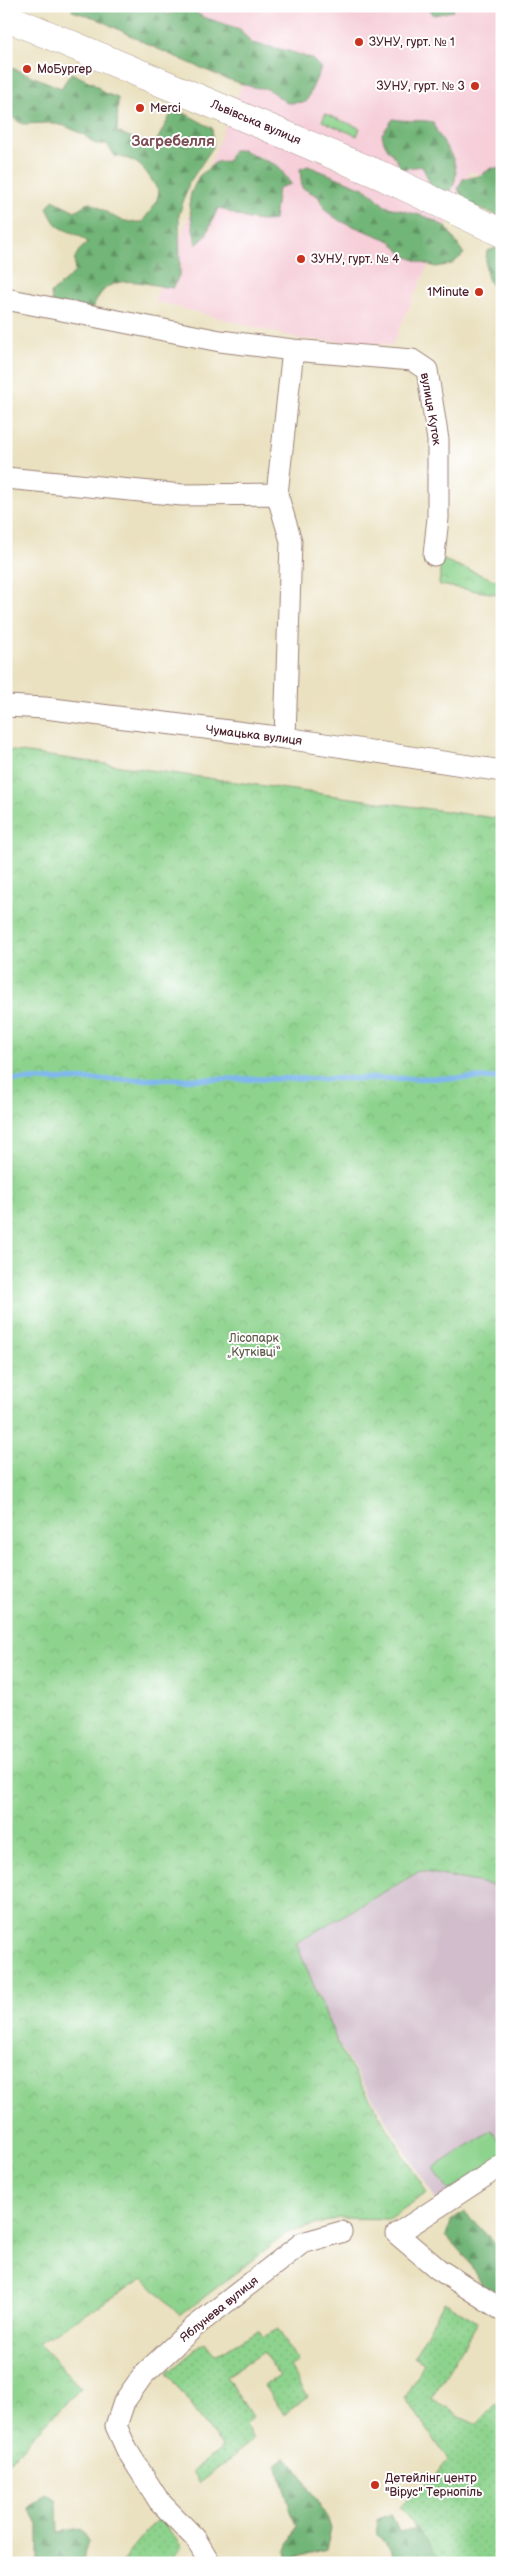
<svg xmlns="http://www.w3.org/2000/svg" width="508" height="2569" viewBox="0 0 508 2569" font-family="'Balsamiq Sans',sans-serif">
	<defs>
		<pattern id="forest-firs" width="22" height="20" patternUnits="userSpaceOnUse" patternTransform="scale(1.25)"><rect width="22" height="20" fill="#72b578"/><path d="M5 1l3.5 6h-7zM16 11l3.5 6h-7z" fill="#609363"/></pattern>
		<pattern id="park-crowns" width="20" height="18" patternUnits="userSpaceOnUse" patternTransform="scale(1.25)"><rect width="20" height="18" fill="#8dd38d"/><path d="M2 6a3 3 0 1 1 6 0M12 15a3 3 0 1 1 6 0" fill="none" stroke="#7bb57a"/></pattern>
		<pattern id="garden-dots" width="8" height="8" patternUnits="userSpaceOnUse" patternTransform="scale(1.25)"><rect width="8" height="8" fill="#8dd38d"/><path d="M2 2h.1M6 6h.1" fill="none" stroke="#7bb57a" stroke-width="1.8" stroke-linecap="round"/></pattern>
	</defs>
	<rect width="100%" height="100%" fill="#fff"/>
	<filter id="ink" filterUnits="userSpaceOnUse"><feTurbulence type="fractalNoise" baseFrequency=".02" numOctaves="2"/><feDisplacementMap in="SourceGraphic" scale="10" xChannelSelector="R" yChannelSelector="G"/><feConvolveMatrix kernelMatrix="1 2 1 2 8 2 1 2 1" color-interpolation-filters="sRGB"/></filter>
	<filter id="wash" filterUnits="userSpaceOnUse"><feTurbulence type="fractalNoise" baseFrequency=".0096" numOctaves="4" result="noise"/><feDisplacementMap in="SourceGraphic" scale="20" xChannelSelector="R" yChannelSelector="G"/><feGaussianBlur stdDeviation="1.12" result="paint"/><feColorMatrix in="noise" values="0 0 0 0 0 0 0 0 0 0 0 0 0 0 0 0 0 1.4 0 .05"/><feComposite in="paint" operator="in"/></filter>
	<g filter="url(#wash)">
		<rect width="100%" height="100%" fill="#eae1c0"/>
		<!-- built -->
		<path fill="#f6cfd9" d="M91,6H502V185L471,171L392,345L300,339L154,301L247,72Z"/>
		<!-- industrial -->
		<path fill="#d1bdcb" d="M420,1868L502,1886V2162L437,2201L281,1953Z"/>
		<!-- grass -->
		<path fill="#8dd38d" stroke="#6c795c" d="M325,114L360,128L357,136L322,121Z
			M492,2130L502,2146V2157L449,2191L433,2168Z"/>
		<!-- forest -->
		<path fill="url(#forest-firs)" stroke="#5e6a52" d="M73,6H161L167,15L179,6H185L203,17L240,29L251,43L289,51L312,59L321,68L306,102L287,103L268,89L252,87L224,78L151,46L96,18L72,11Z
			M427,6H455L453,11L434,15Z
			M12,68L61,88L71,73L95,84L104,93L118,98L117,132L154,146L172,112L186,114L212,128L213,147L189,183L179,215L180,273L173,288C153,286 122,274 105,289C99,294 95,303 92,309L52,303L51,293L75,272C73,258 76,251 88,243C80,233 67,233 57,225C53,221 50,214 47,208L53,200L75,211L89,202C112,213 114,223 142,222L156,203L159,192C145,170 142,160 115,156L107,144H95L84,135L65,126L49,123L22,124L6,113V82Z
			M393,119C407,122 419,119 433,122C442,149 466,160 451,191C427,192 432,184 422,166L401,169C395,153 385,152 382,134Z
			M233,150H242L278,166L291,184L278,188L274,220C252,224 239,215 218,208L205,237L196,245L189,205L191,193L199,176L216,162L228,161Z
			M308,166L368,190L385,206L427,217L446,227L464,254L452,264L436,267L420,262L403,255L391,241L340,221L326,211L318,196L302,188L300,169Z
			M492,168L502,169V217L466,203L458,189L463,179L479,176Z
			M499,247L502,248V297C486,282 484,272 487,251Z
			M464,2211L502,2251V2302L483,2289L468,2260L446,2236L451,2221Z
			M285,2458L293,2463L328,2519L331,2529L326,2549L288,2560L286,2550L296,2526L276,2464Z
			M45,2494L57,2501L58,2533L81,2529L89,2541L82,2563H39L38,2561V2525L29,2508Z
			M391,2514L399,2532L418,2528L436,2545L435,2563H395L392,2552L378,2535L377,2519Z"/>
		<!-- park -->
		<path fill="url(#park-crowns)" stroke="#6c795c" d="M441,559L502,583V595L439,585Z
			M6,750L502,819V1887L420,1871L296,1943L341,2051L427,2193L388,2219L339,2218L287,2233L180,2316L144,2278L38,2343L81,2388L6,2464Z"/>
		<!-- garden -->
		<path fill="url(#garden-dots)" stroke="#6c795c" d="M444,2302L478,2322L431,2399L476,2425L502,2398V2563H442L400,2507L449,2461L405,2397L424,2363L414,2357Z
			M278,2329L298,2362L290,2367L308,2397L284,2414L264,2386L280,2376L263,2352L226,2376L252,2417L245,2425L253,2440L199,2484L192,2471L223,2448L167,2373L205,2342L215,2355L259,2330L263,2337Z
			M159,2517L182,2547L168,2563H120Z"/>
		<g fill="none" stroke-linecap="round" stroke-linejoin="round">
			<!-- stream -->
			<path stroke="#80b7ef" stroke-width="5.5" d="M6,1080L502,1078"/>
		</g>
	</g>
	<g filter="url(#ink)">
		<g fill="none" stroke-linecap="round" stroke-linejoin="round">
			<defs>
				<path id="minor" d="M6,299L220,341L293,350
					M6,478L182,495L277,494L291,541L285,738
					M277,494L293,350L412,360L427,370L438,440V518L434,555
					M6,706L45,708L285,738L502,771
					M502,2165L397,2234L438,2269L502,2310
					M210,2563L195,2538L159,2501L127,2450L116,2426L124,2402L143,2375L193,2328L302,2243L341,2232"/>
				<path id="primary" d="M6,17L378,174L502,233"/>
			</defs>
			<!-- minor casing -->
			<use href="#minor" stroke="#9a8076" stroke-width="23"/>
			<!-- primary casing -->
			<use href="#primary" stroke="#9a8076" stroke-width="29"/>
			<!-- minor -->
			<use href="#minor" stroke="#fff" stroke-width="21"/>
			<!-- primary -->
			<use href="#primary" stroke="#fff" stroke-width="28"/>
		</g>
	</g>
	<!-- markers -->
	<g fill="#c8321e" stroke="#fff" stroke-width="2">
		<circle cx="359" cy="42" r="5"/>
		<circle cx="27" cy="69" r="5"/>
		<circle cx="475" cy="86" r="5"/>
		<circle cx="140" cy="108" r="5"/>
		<circle cx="301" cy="259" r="5"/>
		<circle cx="479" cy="292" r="5"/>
		<circle cx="375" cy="2485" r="5"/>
	</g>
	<g text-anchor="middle" stroke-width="4" stroke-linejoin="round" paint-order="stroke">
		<!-- poi labels -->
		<g font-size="12" fill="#4a1f2b" stroke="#fff" text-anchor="start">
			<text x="369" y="46">ЗУНУ, гурт. № 1</text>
			<text x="37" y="73">МоБургер</text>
			<text x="465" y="90" text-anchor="end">ЗУНУ, гурт. № 3</text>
			<text x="150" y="112">Merci</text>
			<text x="311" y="263">ЗУНУ, гурт. № 4</text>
			<text x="469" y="296" text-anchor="end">1Minute</text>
			<text x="385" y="2482">Детейлінг центр<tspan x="385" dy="14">"Вірус" Тернопіль</tspan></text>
		</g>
		<!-- street labels -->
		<g font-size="12" fill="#4a1f2b" stroke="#fff">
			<text transform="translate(256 122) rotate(23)" y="4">Львівська вулиця</text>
			<text transform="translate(431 409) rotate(80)" y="4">вулиця Куток</text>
			<text transform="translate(254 735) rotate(7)" y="4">Чумацька вулиця</text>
			<text transform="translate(219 2309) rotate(-39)" y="4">Яблунева вулиця</text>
		</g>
		<!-- park labels -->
		<g font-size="12" fill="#615e4d" stroke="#fff">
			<text x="254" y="1342">Лісопарк<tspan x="254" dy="14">„Кутківці“</tspan></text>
		</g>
		<!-- quarter labels -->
		<g font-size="15" font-weight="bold" fill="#7c4e53" stroke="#fff">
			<text x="173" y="146">Загребелля</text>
		</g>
	</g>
	<!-- margin -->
	<rect width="508" height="2569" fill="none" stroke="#fff" stroke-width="25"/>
</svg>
